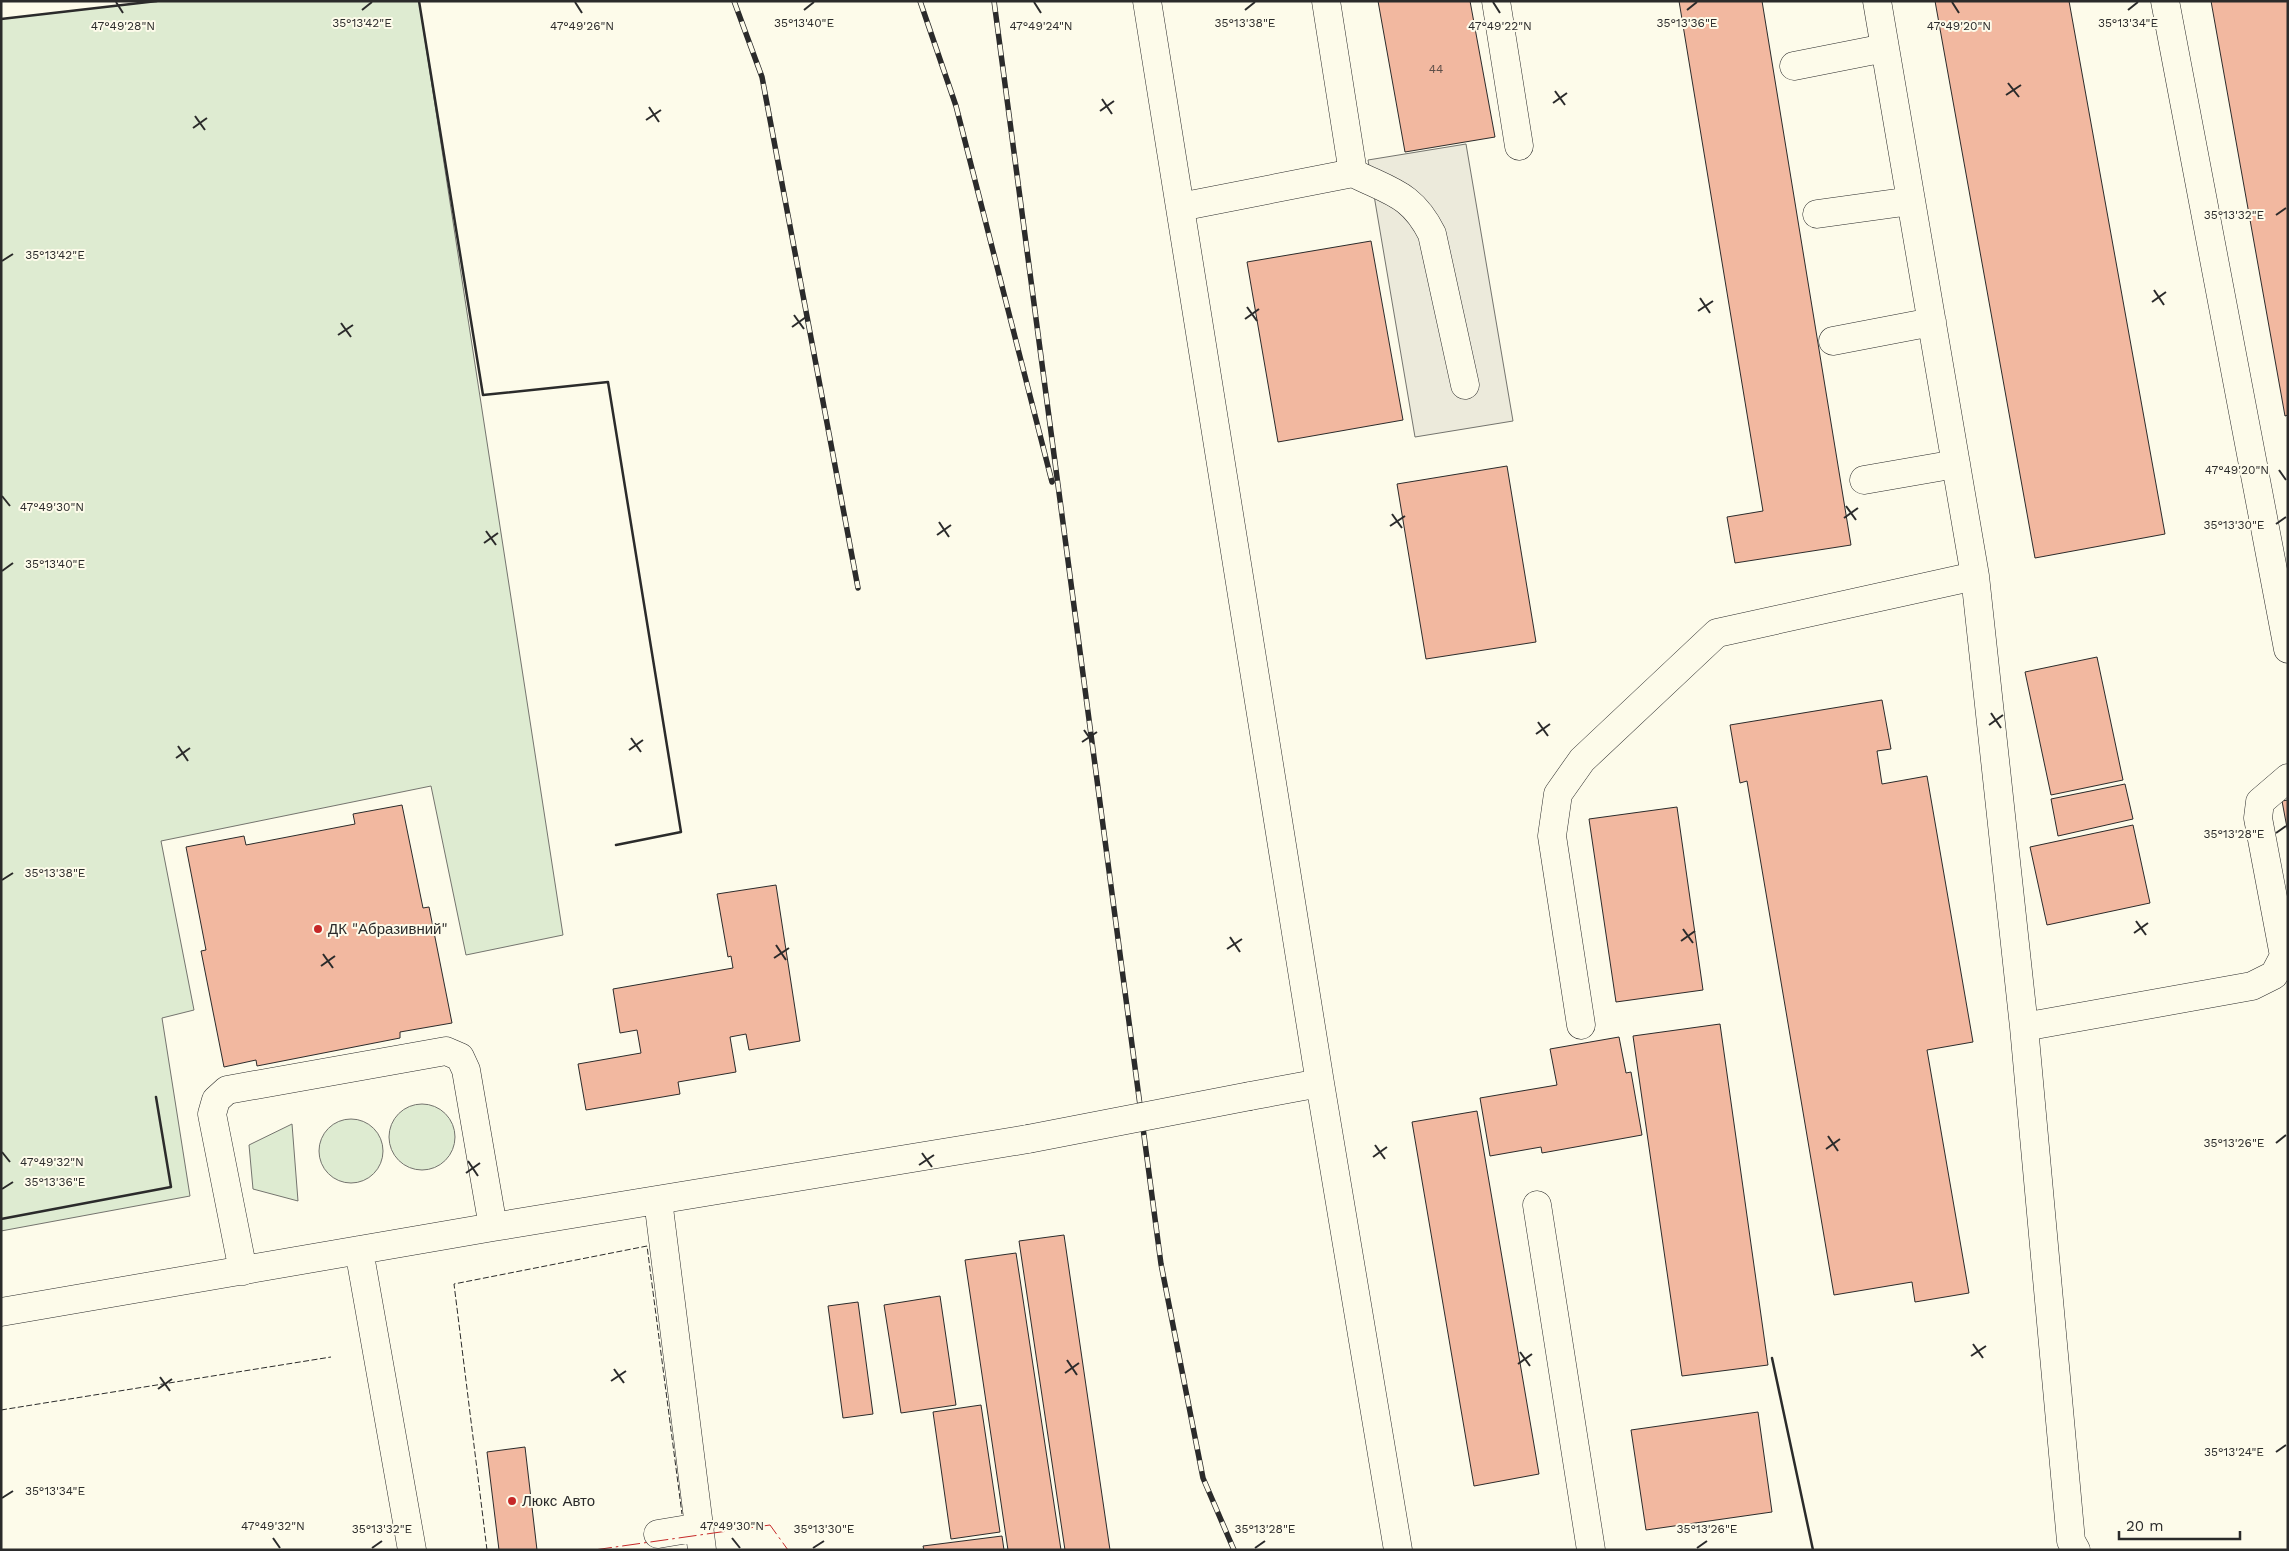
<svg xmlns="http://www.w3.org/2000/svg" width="2289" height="1551" viewBox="0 0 2289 1551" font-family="'Work Sans',sans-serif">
	<rect width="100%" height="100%" fill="#fdfbea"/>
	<!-- green -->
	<path fill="#deebd1" stroke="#74746e" d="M157,1H419L563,935L466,955L431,786L161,841L194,1010L162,1018L190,1196L1,1231V19Z
		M389 1137a33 33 0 1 1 66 0a33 33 0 1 1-66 0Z
		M319 1151a32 32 0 1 1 64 0a32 32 0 1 1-64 0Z
		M292,1124L298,1201L253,1189L249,1145Z"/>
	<!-- parking -->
	<path fill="#eceadb" stroke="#74746e" d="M1466,144L1513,421L1415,437L1368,160Z"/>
	<!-- building -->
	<path fill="#f2b8a0" stroke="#2b2b2b" d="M1378,1H1470L1495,137L1405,152Z
		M1679,1H1762L1851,545L1735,563L1727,517L1763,511Z
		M1935,1H2069L2165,534L2035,558Z
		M2211,1H2288V415L2285,416Z
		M1371,241L1403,420L1278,442L1247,262Z
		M1507,466L1536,642L1426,659L1397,484Z
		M2097,657L2123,780L2051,795L2025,672Z
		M1882,700L1891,749L1877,751L1882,784L1927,776L1973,1042L1927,1050L1969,1293L1915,1302L1912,1282L1834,1295L1747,781L1740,783L1730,725Z
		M2125,784L2133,819L2058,836L2051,799Z
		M2288,800V833L2282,801Z
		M402,805L423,908L429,907L452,1023L400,1032V1038L257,1066L256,1060L224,1067L201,951L206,950L186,847L244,836L246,845L355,824L353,814Z
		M1677,807L1703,990L1616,1002L1589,819Z
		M2133,825L2150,903L2047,925L2030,847Z
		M776,885L800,1041L749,1050L746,1034L730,1037L736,1072L678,1082L680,1094L586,1110L578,1064L641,1053L637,1030L620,1033L613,989L733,968L731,956L728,957L717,894Z
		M1720,1024L1768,1365L1682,1376L1633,1036Z
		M1619,1037L1626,1073L1631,1072L1642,1135L1542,1153L1541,1147L1490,1156L1480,1098L1557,1085L1550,1049Z
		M1477,1111L1539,1474L1474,1486L1412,1122Z
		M1064,1235L1110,1550H1065L1019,1241Z
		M1016,1253L1061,1550H1008L965,1260Z
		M940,1296L956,1405L901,1413L884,1305Z
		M858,1302L873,1414L843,1418L828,1306Z
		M981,1405L1000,1532L951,1539L933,1412Z
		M1758,1412L1772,1512L1646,1530L1631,1430Z
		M525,1447L537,1550H499L487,1452Z
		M1002,1536L1004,1550H924L923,1546Z"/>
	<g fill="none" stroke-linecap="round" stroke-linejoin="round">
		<defs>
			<path id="minor" d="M1147,1L1320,1083L1398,1550
				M1496,1L1519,146
				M1877,1L1975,576L2024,1027L2071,1541L2076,1550
				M2165,1L2288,649
				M1794,66L1885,48
				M1353,173C1391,192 1412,194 1432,234L1465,385
				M1180,207L1353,173L1326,1
				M1817,214L1911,201
				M1833,341L1932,322
				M1864,480L1956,464
				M1581,1025L1552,836L1558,794L1582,760L1717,633L1975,576
				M2024,1027L2252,986L2274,975L2284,956L2258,818L2260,802L2288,778
				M1250,1096L1320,1083
				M658,1200L702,1550
				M1537,1205L1591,1550
				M359,1250L412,1550
				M243,1271L212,1114L216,1100L227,1090L446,1051L460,1057L466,1070L493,1227
				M1,1312L493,1227L1028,1139
				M658,1534L700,1527"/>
		</defs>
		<!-- minor casing -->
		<use href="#minor" stroke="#2b2b2b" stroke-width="29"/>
		<!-- minor -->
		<use href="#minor" stroke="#fdfbea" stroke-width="28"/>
		<defs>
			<path id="rail" d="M734,1L762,77L858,588
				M920,1L956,106L1052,482
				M994,1L1161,1264L1203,1478L1234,1550"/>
		</defs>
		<!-- rail casing -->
		<use href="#rail" stroke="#2b2b2b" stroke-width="5.5"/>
		<!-- rail -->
		<use href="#rail" stroke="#fdfbea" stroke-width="4" stroke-dasharray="11" stroke-linecap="butt"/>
		<defs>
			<path id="minor-bridge" d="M1028,1139L1250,1096"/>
		</defs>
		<!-- minor-bridge casing -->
		<use href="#minor-bridge" stroke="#2b2b2b" stroke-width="29" stroke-linecap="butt"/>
		<!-- minor-bridge -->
		<use href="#minor-bridge" stroke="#fdfbea" stroke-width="28"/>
		<!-- fence -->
		<path stroke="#2b2b2b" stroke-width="1" stroke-dasharray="6 2.5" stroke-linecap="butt" d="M1,1410L331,1357
			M487,1550L454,1284L647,1246L682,1514"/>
		<!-- wall -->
		<path stroke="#2b2b2b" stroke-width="2.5" d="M419,1L483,395L608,382L681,832L616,845
			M1,19L157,1
			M1,1219L171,1187L156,1097
			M1772,1358L1813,1550"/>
		<!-- power -->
		<path stroke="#c62828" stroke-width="1" stroke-dasharray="18 4 2.5 4" stroke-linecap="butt" d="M594,1550L770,1525L788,1550"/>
	</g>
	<!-- ticks -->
	<path fill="none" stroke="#2b2b2b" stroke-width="2" d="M116,2L123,13M575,2L582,13M1034,2L1041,13M1493,2L1500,13M1952,2L1959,13M362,10L372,2M804,10L814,2M1245,10L1255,2M1687,10L1697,2M2128,10L2138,2M2008,83L2019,97M1555,91L1565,105M2006,95L2021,85M1102,99L1112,114M1553,103L1567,93M649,107L659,122M1100,111L1114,101M195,116L205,130M646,120L661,110M193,128L207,118M2276,215L2286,208M2,261L13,254M2154,290L2164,305M1700,298L1710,313M2152,302L2166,292M1247,307L1257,321M1698,311L1713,301M794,315L804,329M1245,319L1259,309M341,323L351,337M792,327L806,317M338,335L353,325M2279,470L2286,480M2,496L10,506M1846,506L1856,520M1392,514L1402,528M1844,518L1858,508M939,522L949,537M2276,524L2286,517M1390,526L1405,516M486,531L496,545M937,535L951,525M484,543L498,533M2,571L13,563M1991,713L2001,728M1538,722L1548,736M1989,725L2003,715M1084,730L1094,744M1536,734L1550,724M631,738L641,752M1082,742L1097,732M178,746L188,761M629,750L643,740M176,758L190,748M2276,833L2286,826M2,880L13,873M2136,921L2146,935M1683,929L1693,943M2134,933L2148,923M1230,937L1240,952M1681,941L1695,931M776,945L786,960M1227,949L1242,939M323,954L333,968M774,958L789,948M321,966L335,956M1828,1136L1838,1151M2276,1143L2286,1135M1375,1145L1385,1159M1826,1149L1840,1139M2,1152L10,1162M922,1153L932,1167M1373,1157L1387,1147M468,1161L478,1176M919,1165L934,1155M466,1173L480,1163M2,1189L13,1182M1973,1344L1983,1358M1520,1352L1530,1366M1971,1356L1986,1346M1067,1360L1077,1375M1518,1364L1532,1354M614,1369L624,1383M1065,1373L1079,1363M160,1377L170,1391M611,1381L626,1371M158,1389L172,1379M2276,1452L2286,1445M2,1498L13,1491M273,1538L280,1548M732,1538L740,1548M372,1548L382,1541M813,1548L824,1541M1255,1548L1265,1541M1697,1548L1707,1541"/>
	<!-- markers -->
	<g fill="#c62828" stroke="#fdfbea" stroke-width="2">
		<circle cx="318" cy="929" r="5"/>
		<circle cx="512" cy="1501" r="5"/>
	</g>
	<g text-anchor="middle" stroke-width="4" stroke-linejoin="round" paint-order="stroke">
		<!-- number labels -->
		<g font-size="12" fill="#5d4e48">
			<text x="1436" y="73">44</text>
		</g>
		<!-- poi labels -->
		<g font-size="15" fill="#2b2b2b" stroke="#fdfbea" text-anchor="start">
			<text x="328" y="934">ДК "Абразивний"</text>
			<text x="522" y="1506">Люкс Авто</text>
		</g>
	</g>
	<g font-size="12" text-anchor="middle" fill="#2b2b2b" stroke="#fdfbea" stroke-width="4" stroke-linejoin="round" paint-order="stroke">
		<text x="362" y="27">35°13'42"E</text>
		<text x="1245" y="27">35°13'38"E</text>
		<text x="1687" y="27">35°13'36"E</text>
		<text x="2128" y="27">35°13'34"E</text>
		<text x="804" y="27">35°13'40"E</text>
		<text x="1959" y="30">47°49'20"N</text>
		<text x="123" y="30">47°49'28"N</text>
		<text x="582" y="30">47°49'26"N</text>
		<text x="1041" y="30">47°49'24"N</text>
		<text x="1500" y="30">47°49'22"N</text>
		<text x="2234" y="219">35°13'32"E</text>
		<text x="55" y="259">35°13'42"E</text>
		<text x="2237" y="474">47°49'20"N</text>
		<text x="52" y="511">47°49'30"N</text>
		<text x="2234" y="529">35°13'30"E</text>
		<text x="55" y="568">35°13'40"E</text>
		<text x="2234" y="838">35°13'28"E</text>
		<text x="55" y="877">35°13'38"E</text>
		<text x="2234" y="1147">35°13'26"E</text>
		<text x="52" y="1166">47°49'32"N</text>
		<text x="55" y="1186">35°13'36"E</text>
		<text x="2234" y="1456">35°13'24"E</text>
		<text x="55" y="1495">35°13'34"E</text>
		<text x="273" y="1530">47°49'32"N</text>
		<text x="732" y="1530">47°49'30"N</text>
		<text x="382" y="1533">35°13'32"E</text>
		<text x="824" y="1533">35°13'30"E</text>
		<text x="1265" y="1533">35°13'28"E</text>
		<text x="1707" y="1533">35°13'26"E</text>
	</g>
	<!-- border -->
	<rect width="2289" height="1551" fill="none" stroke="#2b2b2b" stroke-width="5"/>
	<!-- scale -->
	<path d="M2119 1531v8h121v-8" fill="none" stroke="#2b2b2b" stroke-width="2.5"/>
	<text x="2126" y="1531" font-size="15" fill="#2b2b2b" stroke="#fdfbea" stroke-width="4" paint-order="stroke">20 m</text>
</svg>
